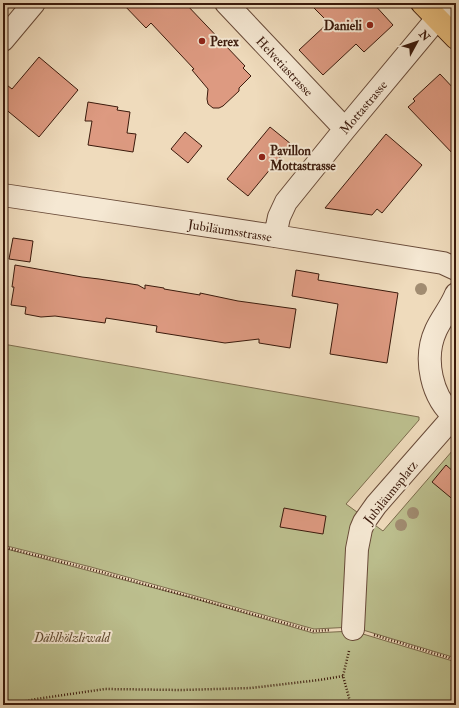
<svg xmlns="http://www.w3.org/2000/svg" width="459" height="708" viewBox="0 0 459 708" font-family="'IM FELL Double Pica',serif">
	<rect width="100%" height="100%" fill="#efdbbc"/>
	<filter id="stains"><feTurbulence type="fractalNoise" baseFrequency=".005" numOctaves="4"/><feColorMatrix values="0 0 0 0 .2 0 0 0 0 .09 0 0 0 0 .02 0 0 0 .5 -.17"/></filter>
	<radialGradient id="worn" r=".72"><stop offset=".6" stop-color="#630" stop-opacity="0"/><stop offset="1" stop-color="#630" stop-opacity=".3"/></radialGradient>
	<!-- green -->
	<path fill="#bcbf8e" stroke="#7c6c4d" d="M3,344L419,417V420L346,504L383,531L453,450L456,449V658L353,627L314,629L91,567L3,545Z
		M3,548L192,598L313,633L353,631L456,662V705H3Z"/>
	<!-- building -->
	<path fill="#dd9a81" stroke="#3b1a0c" d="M122,3H185L245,66L243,68L251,76L239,88V91L223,106L219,108H213L208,104L207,99L208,89L192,70L194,69L151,23L146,28Z
		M309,3H373L393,25L364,52L356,44L323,75L299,50L328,23V22Z
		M39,57L78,90L39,137L3,107V82L12,89Z
		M440,74L456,91V157L408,107L415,101L413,99Z
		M88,102L118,107L117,110L130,112L127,133L136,134L133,152L88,145L92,121H85Z
		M270,127L291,144L248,196L227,179Z
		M185,132L202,146L188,163L171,149Z
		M386,134L422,165L382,213L377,209L372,215L325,208Z
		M13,238L33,241L30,262L9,259Z
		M15,265L82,277L99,279L138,285L145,289V285L164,288V289L200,295V293L238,301L296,309L290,348L259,343V339L225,343L156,332L157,326L106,318L105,323L55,316L41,317L25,314L26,307L11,305L14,287H12Z
		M296,270L319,274L318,280L398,293L387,363L330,354L338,304L292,296Z
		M446,465L456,474V502L432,482Z
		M284,508L326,516L323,534L280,527Z"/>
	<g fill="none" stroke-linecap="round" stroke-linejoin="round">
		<defs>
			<path id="minor" d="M226,3L345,129
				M3,40L34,3
				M3,195L275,236L443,263L456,269
				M275,236L279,217L286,202L345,129L450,3
				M456,294C451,307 442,317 436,330C423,358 431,398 456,418
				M353,629L357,549L361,529L364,522L376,505L454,416"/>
			<path id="primary" d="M422,3L456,38"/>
		</defs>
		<!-- minor casing -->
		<use href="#minor" stroke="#684a38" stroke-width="24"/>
		<!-- primary casing -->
		<use href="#primary" stroke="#3b1a0c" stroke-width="24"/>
		<!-- path -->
		<path stroke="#3b1a0c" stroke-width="2.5" stroke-dasharray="1 2" stroke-linecap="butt" d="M3,547L90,569L313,631L330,630
			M374,635L456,660
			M349,651L343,676L351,705
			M8,705L36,699L105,689L182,690L251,688L319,680L343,676"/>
		<!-- minor -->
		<use href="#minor" stroke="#f5e8d3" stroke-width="22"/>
		<!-- primary -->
		<use href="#primary" stroke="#e8be7e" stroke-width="22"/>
	</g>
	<!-- trees -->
	<g fill="#a18c71">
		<circle cx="421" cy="289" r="6"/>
		<circle cx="413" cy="513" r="6"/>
		<circle cx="401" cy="525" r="6"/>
	</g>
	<!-- markers -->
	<g fill="#8f2418" stroke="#f5e8d3" stroke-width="1.5">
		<circle cx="370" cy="25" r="4"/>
		<circle cx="202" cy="41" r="4"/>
		<circle cx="262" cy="157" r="4"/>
	</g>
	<g text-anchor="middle" stroke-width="4" stroke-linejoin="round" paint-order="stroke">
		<!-- poi labels -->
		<g font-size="13" font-weight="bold" fill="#3b1a0c" stroke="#f5e8d3" text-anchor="start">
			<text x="362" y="30" text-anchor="end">Danieli</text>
			<text x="210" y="46">Perex</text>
			<text x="270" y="155">Pavillon<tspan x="270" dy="15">Mottastrasse</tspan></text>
		</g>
		<!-- street labels -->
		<g font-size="13" fill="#3b1a0c" stroke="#f5e8d3">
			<text transform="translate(285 66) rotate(47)" y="5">Helvetiastrasse</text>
			<text transform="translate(363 107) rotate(-50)" y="5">Mottastrasse</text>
			<text transform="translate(230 230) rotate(9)" y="5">Jubiläumsstrasse</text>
			<text transform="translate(390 492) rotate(-51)" y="5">Jubiläumsplatz</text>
		</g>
		<!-- park labels -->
		<g font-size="13" font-style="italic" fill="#624c33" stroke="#f5e8d3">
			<text x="72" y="642">Dählhölzliwald</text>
		</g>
	</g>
	<!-- margin -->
	<rect width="459" height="708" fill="none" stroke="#efdbbc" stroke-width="16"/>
	<rect x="4" y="4" width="451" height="700" fill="none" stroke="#3b1a0c" stroke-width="2"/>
	<rect x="8" y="8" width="443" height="692" fill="none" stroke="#3b1a0c"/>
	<!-- north arrow -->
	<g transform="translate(417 42) rotate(50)" stroke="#f5e8d3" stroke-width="3" paint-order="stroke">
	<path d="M0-3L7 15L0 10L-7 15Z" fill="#3b1a0c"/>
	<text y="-6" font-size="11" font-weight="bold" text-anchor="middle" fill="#3b1a0c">N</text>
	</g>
	<rect width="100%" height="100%" filter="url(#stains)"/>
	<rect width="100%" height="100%" fill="url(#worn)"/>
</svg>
